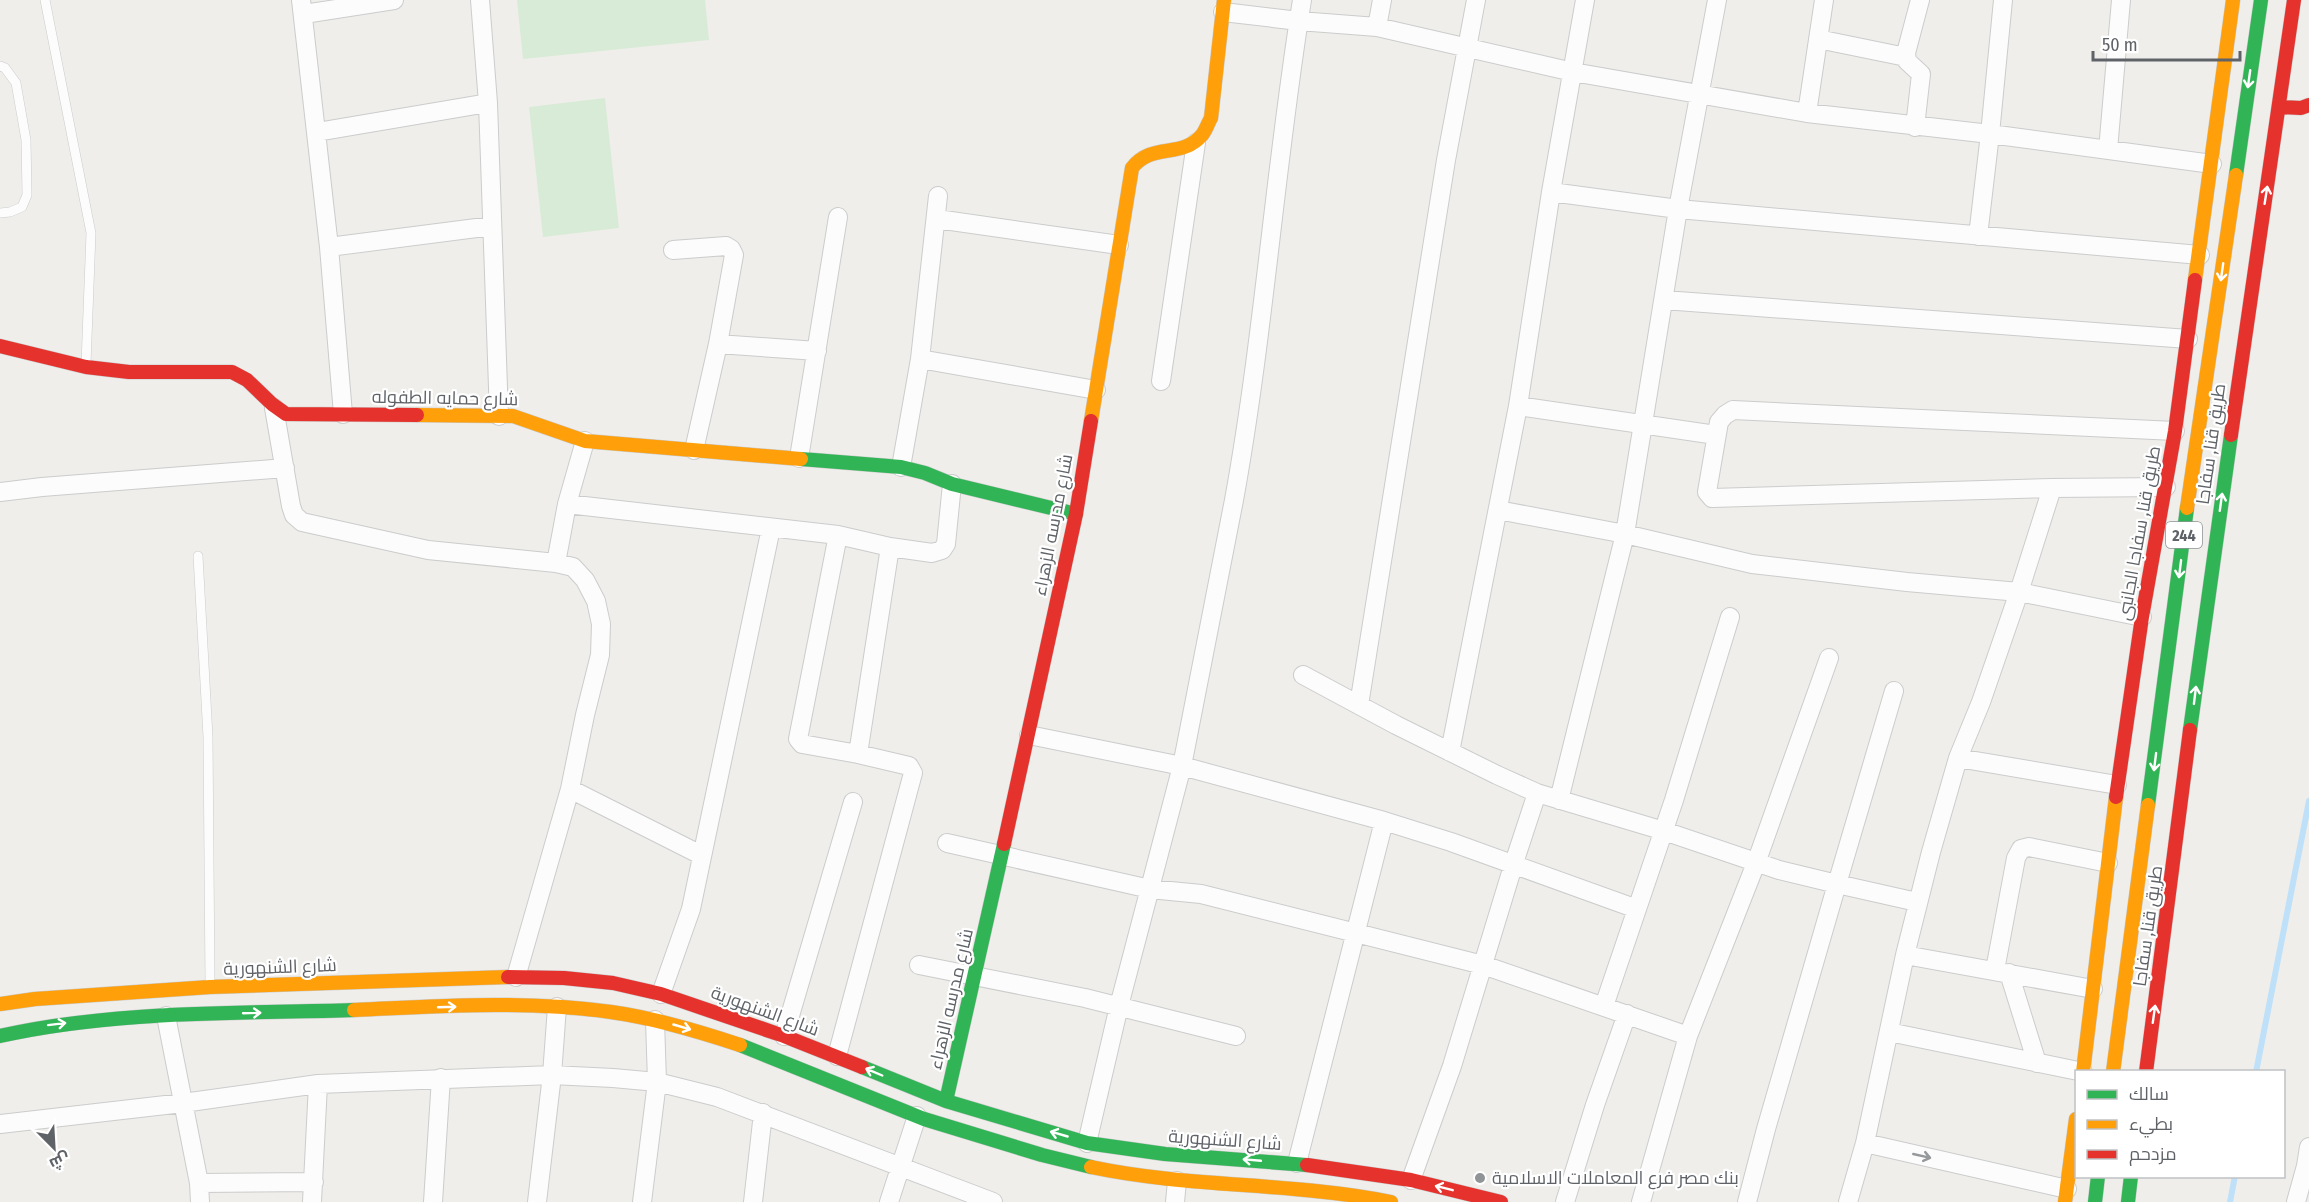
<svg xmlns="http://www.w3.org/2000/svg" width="2309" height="1202" viewBox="0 0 2309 1202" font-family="'Fira Sans Condensed',Cairo,sans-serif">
	<rect width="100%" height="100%" fill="#efeeea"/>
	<!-- green -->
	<path fill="#d8ebd6" d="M517,0H705L709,40L523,59Z
		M605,98L619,228L543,237L529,107Z"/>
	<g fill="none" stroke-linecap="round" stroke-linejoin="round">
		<!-- stream -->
		<path stroke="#bfe0f9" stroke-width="6" d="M2256,1072L2309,801
			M2230,1202L2235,1176"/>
		<defs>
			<path id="lane" d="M45,0L91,233L86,364
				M0,66L5,68L16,83L26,140L27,195L22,207L10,212L0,213
				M198,556L208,737L210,984"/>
			<path id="street" d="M301,0L329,247L343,414
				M480,0L488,103L499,416
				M1223,12L1299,21L1377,27L1573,72L1807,113L1990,134L2212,164
				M304,14L394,0
				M1377,27L1382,0
				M1818,39L1906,57
				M1807,113L1824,0
				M1915,127L1921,74L1907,61L1906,53L1920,0
				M317,132L488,103
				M2108,150L2121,0
				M1551,192L1678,209L2200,255
				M937,219L1119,245
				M1978,236L1990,134L2003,0
				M329,247L492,226
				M673,250L726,246L731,249L734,255L718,344L694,450
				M1664,300L2188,339
				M718,344L817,351
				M920,359L938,196
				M1161,381L1196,143
				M1518,406L1716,435
				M274,408L291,506L294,515L302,522L428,550L556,563L573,567L585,580L596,601L601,624L600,655L585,715L570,789L516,977
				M799,458L838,217
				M901,467L920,359L1096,390
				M2052,488L1712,498L1707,492L1719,422L1725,415L1733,410L2175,431
				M0,492L42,487L285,468
				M567,504L838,535L890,547L932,553L942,550L946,544L952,484
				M1498,510L1625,534L1752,564L1907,582L2019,592L2142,617
				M556,563L567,504L585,441
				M1303,675L1396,725L1497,775L1537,793L1664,831L1779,870L1837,884L1766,1129L1747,1202
				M1894,691L1837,884L1917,902
				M1359,705L1446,160L1476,0
				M1029,735L1182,766L1384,821L1451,842L1637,909
				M1450,752L1518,406L1551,192L1585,0
				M858,754L890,547
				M1958,758L2117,785
				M570,789L701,855
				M1559,800L1625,534L1678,209L1717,0
				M947,843L1150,889L1201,894L1483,965L1688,1036
				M1905,955L2093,989
				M919,965L1085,998L1236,1036
				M1995,970L2016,858L2021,849L2029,847L2108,863
				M2009,973L2037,1063
				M661,994L691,909L771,528
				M1604,1006L1674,800L1730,617
				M166,1016L199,1183L200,1202
				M1889,1032L2083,1072
				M784,1036L853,802
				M837,1056L913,773L909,766L858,754L802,744L798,739L838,535
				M0,1124L183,1103L318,1084L552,1075L613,1078L657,1082L717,1097L993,1202
				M1087,1143L1119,1006L1182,766L1234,500C1264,335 1275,166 1302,0
				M1865,1143L2067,1189
				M1297,1163L1384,821
				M1411,1180L1452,1066L1513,866L1537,793
				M199,1183L314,1182
				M312,1202L318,1084
				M433,1202L441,1078
				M537,1202L552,1075L557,1007
				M642,1202L657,1082L655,1020
				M753,1202L763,1113
				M889,1202L917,1116
				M1175,1202L1177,1181
				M1565,1202L1595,1105L1627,1014
				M1641,1202L1688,1036L1756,863L1829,658
				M1848,1202L1865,1143L1905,955L1931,852L1958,758L1981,702L2019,592L2052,488L2166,487
				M2296,1202L2306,1166L2309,1147"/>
			<path id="fast" d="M2236,175L2261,0
				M801,459L901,467L925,473L952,484L1076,514
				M2190,730L2231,435
				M2148,805L2187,508
				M0,1036C116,1010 235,1014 354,1010
				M740,1045L924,1119L1042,1155L1091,1167
				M862,1067L946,1101L1087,1143L1165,1154L1307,1165
				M946,1101L1004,844
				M2095,1202L2098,1176
				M2128,1202L2131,1176"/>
			<path id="slow" d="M2195,280L2233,0
				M417,415L513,416L585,441L801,459
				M1091,421L1132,168C1152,142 1182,159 1202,135C1206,130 1208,123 1211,118L1224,0
				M2187,508L2236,175
				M0,1004L35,999L210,987L508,977
				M354,1010C439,1006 526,1000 611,1012C655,1018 698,1031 740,1045
				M2083,1072L2116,797
				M2113,1072L2148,805
				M1091,1167C1190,1188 1292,1182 1391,1202
				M2065,1202L2076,1119"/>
			<path id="jam" d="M2279,107L2301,108L2309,105
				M0,346L86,367L129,372H232L247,380L272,404L286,414L417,415
				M2231,435L2294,0
				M2116,797L2142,617L2175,431L2195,280
				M1004,844L1076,514L1091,421
				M508,977L564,978L613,983L661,994L784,1036L862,1067
				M2146,1072L2190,730
				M1307,1165L1411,1180L1501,1202"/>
		</defs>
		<!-- lane casing -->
		<use href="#lane" stroke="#cbcccc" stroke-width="10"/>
		<!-- street casing -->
		<use href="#street" stroke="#cbcccc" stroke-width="20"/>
		<!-- fast casing -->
		<use href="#fast" stroke="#cacacb" stroke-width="15"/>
		<!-- slow casing -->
		<use href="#slow" stroke="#cacacb" stroke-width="15"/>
		<!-- jam casing -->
		<use href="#jam" stroke="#cacacb" stroke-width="15"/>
		<!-- lane -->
		<use href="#lane" stroke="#fdfcfc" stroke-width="9"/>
		<!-- street -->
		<use href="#street" stroke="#fdfcfc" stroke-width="18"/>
		<!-- fast -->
		<use href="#fast" stroke="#30b455" stroke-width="14"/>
		<!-- slow -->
		<use href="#slow" stroke="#ff9f0a" stroke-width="14"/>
		<!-- jam -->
		<use href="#jam" stroke="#e5322d" stroke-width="14"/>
	</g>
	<!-- one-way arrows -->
	<defs><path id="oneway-shaft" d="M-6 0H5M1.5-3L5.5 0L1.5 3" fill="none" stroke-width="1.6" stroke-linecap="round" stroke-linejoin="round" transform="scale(1.5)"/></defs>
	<g stroke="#fff">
		<use href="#oneway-shaft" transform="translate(2249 79) rotate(98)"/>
		<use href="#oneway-shaft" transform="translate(2266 195) rotate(-81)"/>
		<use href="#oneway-shaft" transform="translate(2222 272) rotate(98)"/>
		<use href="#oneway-shaft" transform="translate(2221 502) rotate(-82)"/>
		<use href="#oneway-shaft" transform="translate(2180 569) rotate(97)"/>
		<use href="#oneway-shaft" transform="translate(2195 695) rotate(-83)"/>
		<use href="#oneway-shaft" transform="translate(2155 762) rotate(97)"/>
		<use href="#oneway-shaft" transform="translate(447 1007) rotate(-2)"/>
		<use href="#oneway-shaft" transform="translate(252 1013) rotate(-2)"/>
		<use href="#oneway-shaft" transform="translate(2154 1014) rotate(-82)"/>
		<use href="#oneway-shaft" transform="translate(57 1024) rotate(-7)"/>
		<use href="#oneway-shaft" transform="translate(682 1027) rotate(16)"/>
		<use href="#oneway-shaft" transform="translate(874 1072) rotate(-157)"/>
		<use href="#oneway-shaft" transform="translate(1059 1134) rotate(-164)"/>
		<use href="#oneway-shaft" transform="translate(1252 1160) rotate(-175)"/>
		<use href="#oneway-shaft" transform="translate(1444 1188) rotate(-166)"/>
	</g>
	<use stroke="#96999c" href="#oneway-shaft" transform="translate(1922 1156) rotate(13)"/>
	<!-- markers -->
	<circle fill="#919496" stroke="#fff" stroke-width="2" cx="1480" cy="1178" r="6"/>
	<g text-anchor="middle" stroke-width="4.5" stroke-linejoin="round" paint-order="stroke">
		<!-- shield labels -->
		<rect fill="#fff" stroke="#8f9295" stroke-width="1.5" x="2166" y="522" width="36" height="26" rx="4.5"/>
		<g font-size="16" font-weight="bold" fill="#5f6368">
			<text x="2184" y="541">244</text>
		</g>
		<!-- street labels -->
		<g font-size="18" fill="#5f6368" stroke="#fff">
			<text transform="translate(445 398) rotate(1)" y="6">شارع حمايه الطفوله</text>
			<text transform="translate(2211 444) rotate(-82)" y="6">طريق قنا, سفاجا</text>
			<text transform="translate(1053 525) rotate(-79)" y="6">شارع مدرسه الزهراء</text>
			<text transform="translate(2139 533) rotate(-80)" y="6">طريق قنا, سفاجا الجانبى</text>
			<text transform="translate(2148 926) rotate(-82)" y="6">طريق قنا, سفاجا</text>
			<text transform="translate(280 967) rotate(-2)" y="6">شارع الشنهورية</text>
			<text transform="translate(951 999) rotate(-77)" y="6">شارع مدرسه الزهراء</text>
			<text transform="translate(765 1011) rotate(20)" y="6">شارع الشنهورية</text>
			<text transform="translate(1225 1140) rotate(4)" y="6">شارع الشنهورية</text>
		</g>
		<!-- poi labels -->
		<g font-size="18" fill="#5f6368" stroke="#fff" text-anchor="start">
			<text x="1492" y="1184">بنك مصر فرع المعاملات الاسلامية</text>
		</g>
	</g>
	<!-- legend -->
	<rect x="2075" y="1070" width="210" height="108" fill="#ffffff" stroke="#bfc1c3" stroke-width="1.5"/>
	<rect x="2087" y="1090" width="30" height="9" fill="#30b455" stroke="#bfc1c3" stroke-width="1.5"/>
	<text x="2129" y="1100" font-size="18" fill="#5f6368">سالك</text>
	<rect x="2087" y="1120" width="30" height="9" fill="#ff9f0a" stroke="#bfc1c3" stroke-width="1.5"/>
	<text x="2129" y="1130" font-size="18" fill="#5f6368">بطيء</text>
	<rect x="2087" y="1150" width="30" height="9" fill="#e5322d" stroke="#bfc1c3" stroke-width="1.5"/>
	<text x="2129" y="1160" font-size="18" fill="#5f6368">مزدحم</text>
	<!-- north arrow -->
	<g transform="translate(54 1148) rotate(156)" stroke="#ffffff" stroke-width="4.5" paint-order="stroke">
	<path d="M0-4.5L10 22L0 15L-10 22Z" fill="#5f6368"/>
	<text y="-9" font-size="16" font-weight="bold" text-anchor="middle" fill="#5f6368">ش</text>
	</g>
	<!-- scale -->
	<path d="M2093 51v9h147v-9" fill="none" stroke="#5f6368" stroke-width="3"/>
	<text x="2102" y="51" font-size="18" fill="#5f6368" stroke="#ffffff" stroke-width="4.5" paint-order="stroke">50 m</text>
</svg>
